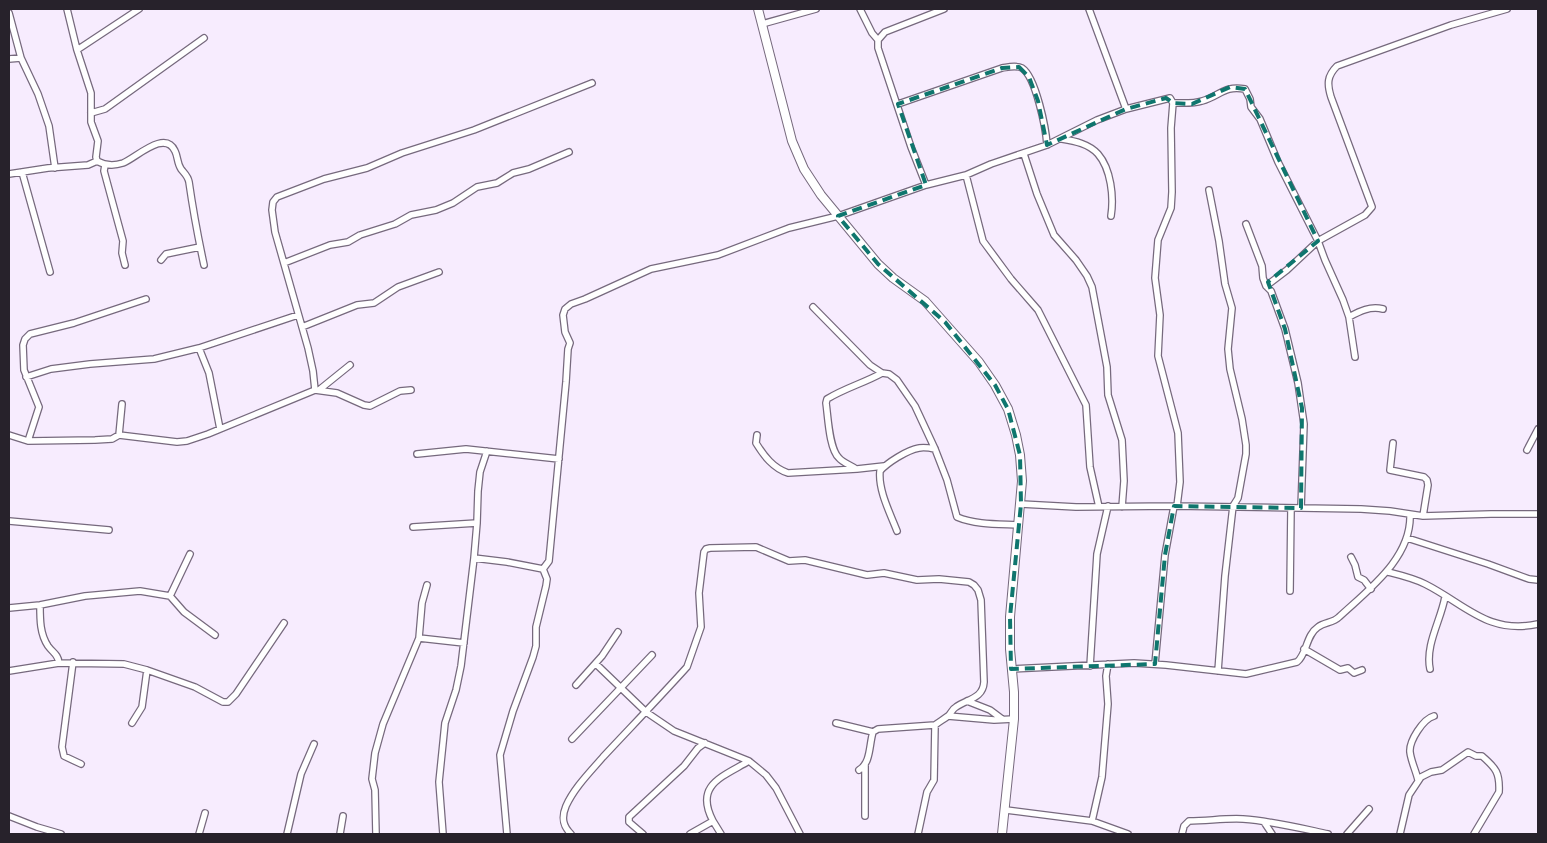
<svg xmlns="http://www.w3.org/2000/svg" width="1547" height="843" viewBox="0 0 1547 843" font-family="'PT Sans Narrow',sans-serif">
	<rect width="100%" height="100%" fill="#f7ecfe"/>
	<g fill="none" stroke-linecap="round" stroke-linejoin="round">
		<defs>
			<path id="street" d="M860,9L872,33L878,40
				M1089,9L1126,109
				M9,13L21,58L38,94L49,126L55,168
				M762,24L816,9
				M77,50L139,9
				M9,59L21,58
				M1173,103C1183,103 1193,104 1202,101C1220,96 1224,85 1245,89L1250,99L1251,107L1260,119L1278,162L1318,241L1325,260L1343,300L1349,317L1355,357
				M898,104L1002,68C1009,67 1016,65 1022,68C1036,77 1046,129 1047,145
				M91,113L105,109L204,38
				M1062,139C1075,141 1089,144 1098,154C1111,169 1114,197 1111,216
				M1024,154L1037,194L1054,235L1076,260L1087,276L1092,287L1107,367L1108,395L1122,440L1124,481L1122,507
				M97,161C106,166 114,166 123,163C136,158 165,129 175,151C178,157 177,163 181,169C184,173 188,176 189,182C193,210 198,237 204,265
				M105,165L104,171L123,241L122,253L125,265
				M22,172L50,272
				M9,174L48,168L88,165L97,161L96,157L98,141L91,122V93L77,50L67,9
				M966,175L983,241L1011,279L1038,310L1086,405L1090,467L1099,507
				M926,185L911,147L878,48V40L885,32L944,9
				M1209,190L1219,241L1225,284L1232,308L1228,349L1230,369L1242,419L1246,445V454L1238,498L1233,506L1225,576L1218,671
				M1246,224L1262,266L1263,278L1266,286L1271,291L1285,329L1298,383L1304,424L1301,508
				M161,260L166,254L200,247
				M284,263L330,245L348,242L360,235L395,224L411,215L436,210L453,203L477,187L497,183L513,173L529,169L569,152
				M1266,286L1287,270L1318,241L1365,215L1372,207L1331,97C1327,84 1327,76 1337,66L1451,25L1507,9
				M813,307L870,365L882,373L889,374L897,380L915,406L935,449L947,480L957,517C976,525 998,524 1019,525
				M1349,317C1360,311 1370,306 1383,309
				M302,327L357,305L374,303L398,287L439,272
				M199,348L298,315
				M26,377L51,369L90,364L154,359L199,348L209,373L220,429
				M315,390L313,371L308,348L275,232L272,210L273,202L277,197L324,179L367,168L402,153L474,130L592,83
				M319,390L350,365
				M9,435L28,441L95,440L112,439L119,435L177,442L187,441L208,434L315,390L337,393L364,405L370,406L400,391L411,390
				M119,435L122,404
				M757,435L756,443C764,456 773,468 788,473L857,469L884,466
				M28,441L39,407L24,370L23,345L25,339L30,334L74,323L146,299
				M1393,443L1390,470L1424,477L1427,480L1428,485L1423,516
				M1527,450L1538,429
				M417,454L466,449L559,459
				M856,469C851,465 843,463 839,458C829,449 828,416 826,403L827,399C845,388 864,383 882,373
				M1021,504L1076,507L1174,506L1361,509L1390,511L1423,516L1491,514H1538
				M9,521L109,530
				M413,527L477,523
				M897,531C890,513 878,490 880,471C887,463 907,450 919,448C924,447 930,448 935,449
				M1407,538L1488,564L1529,579L1538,580
				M1351,557L1355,565L1358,577L1364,580L1371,589
				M474,558L477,523L478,491L480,472L487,451
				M1388,572C1400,575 1413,578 1425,584C1465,604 1488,635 1538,624
				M1290,591L1291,508
				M170,596L190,554
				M40,605C40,620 40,634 48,646C53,653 58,654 59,663
				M9,608L40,605L85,596L140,591L170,596L184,612L215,635
				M419,638L464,643
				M1304,649L1340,670L1348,668L1354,673L1362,670
				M73,662L62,747L64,756L81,764
				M596,664L646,712L674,731L749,761
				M1155,664L1165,555L1174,506
				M1090,666L1097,554L1108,506
				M1011,669L1134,663L1166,665L1246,674L1297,662C1307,654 1306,635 1318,627C1325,622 1333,623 1339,617C1368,590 1412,558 1410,514
				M1430,669C1425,645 1441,620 1445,597
				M9,671L59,663L124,664L147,670L195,687L223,702H228L236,694L284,623
				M576,685L602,656L618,632
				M967,701L990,710L1002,719
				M948,716L994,720L1014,719
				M132,723L142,707L147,670
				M836,723L873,732
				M572,739L652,655
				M1418,780C1416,771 1411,761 1410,752C1409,741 1423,719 1434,716
				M1006,810L1092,821L1128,834
				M9,816L37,827L61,834
				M865,816V764
				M713,821L721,834
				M1092,821L1102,777L1108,704L1106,676L1108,664
				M1264,822L1272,834
				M199,834L205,813
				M287,834L301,774L314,744
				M340,834L343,816
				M376,834L375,790L372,779L375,753L383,724L419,638L422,603L427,585
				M443,834L439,782L443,743L445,723L456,690L461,666L474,558L507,562L543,569L549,561L566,382L568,349L570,343L565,332L563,315L565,309L571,304L585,299L651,269L718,255L789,228L838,216L926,185L966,175L991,164L1047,145L1097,120L1126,109L1170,98L1173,103L1171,128L1172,192L1171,208L1158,240L1155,278L1160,315L1158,356L1178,433L1180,482L1177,506
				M507,834L500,755L513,711L533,657L536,646V627L546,586L547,579L543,569
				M571,834C563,826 561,818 566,806C574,788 590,772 603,757C631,727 660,697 687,667L701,627L699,593L704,552L706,549L710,548L756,547L789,561L805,560L867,575L884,573L917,580L939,579L969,582L974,585L978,590L981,600L984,682C983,699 967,699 956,707C952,709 951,714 948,716C944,719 939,722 935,725L878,729L873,732C869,745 871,763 859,770
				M643,834L629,822V817L684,766L698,748L705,743
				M690,834L713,821C694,785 722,777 749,761L766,775L776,788L800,834
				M918,834L927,792L934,780L935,725
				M1182,834L1184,826L1189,821C1208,821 1225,818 1243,819C1272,821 1300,828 1328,834
				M1347,834L1369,809
				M1400,834L1409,795L1421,777L1431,772L1442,770L1468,752L1476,756H1482C1496,768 1500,773 1499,792L1474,834"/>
			<path id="secondary" d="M758,9L792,141L804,169L821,195L878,264L893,278L925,301L979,362L995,385L1008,409L1016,435L1020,455L1022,481L1010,617V649L1014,692V719L1002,834"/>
		</defs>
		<!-- street casing -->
		<use href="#street" stroke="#76697d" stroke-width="8"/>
		<!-- secondary casing -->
		<use href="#secondary" stroke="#76697d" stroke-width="10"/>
		<!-- street -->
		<use href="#street" stroke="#fff" stroke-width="5.5"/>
		<!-- secondary -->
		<use href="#secondary" stroke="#fff" stroke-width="8"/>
	</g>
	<!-- marked area -->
	<path fill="none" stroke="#0f766e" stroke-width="4" stroke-dasharray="10 6" stroke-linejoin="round" d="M1019,67L1029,77L1038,101L1047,145L1126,109L1166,98L1173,103L1192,104L1230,87L1245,89L1318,241L1268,282L1285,329L1302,408L1301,508L1174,506L1165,555L1155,664L1011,669L1010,617L1021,504L1020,455L1008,409L995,385L945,322L878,264L838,216L926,185L898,104L1002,68Z"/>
	<!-- border -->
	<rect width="1547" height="843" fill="none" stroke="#27222b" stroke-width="20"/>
</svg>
